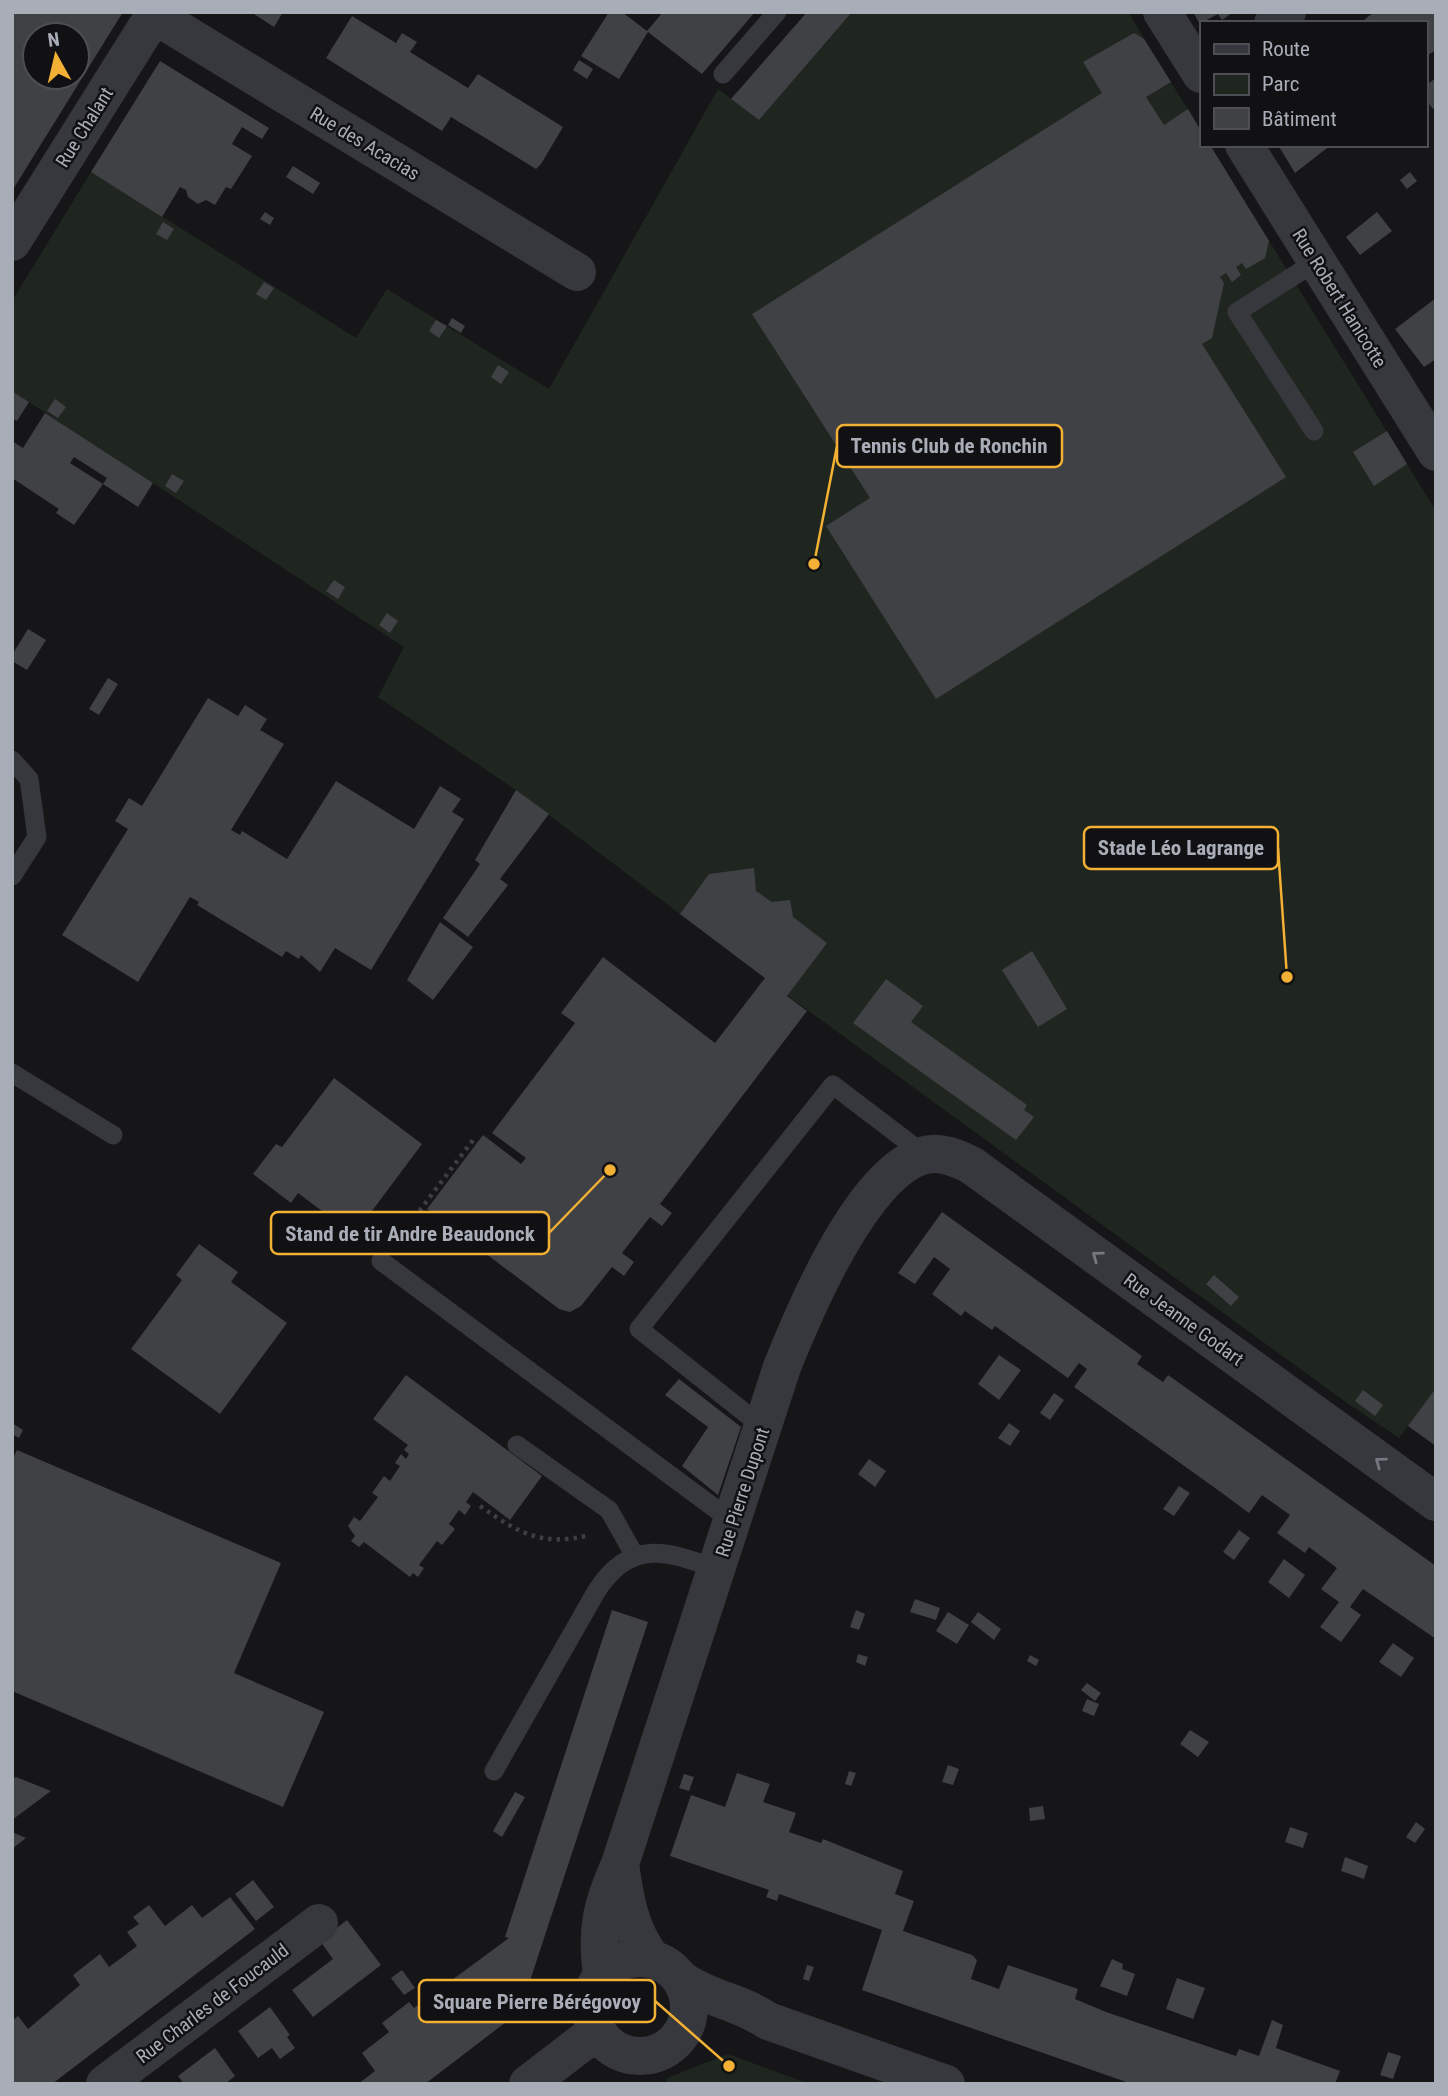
<svg xmlns="http://www.w3.org/2000/svg" width="1448" height="2096" viewBox="0 0 1448 2096" font-family="'Roboto Condensed',sans-serif">
	<rect width="100%" height="100%" fill="#161618"/>
	<!-- green -->
	<path fill="#1e261f" d="M852,12H1128L1201,131V145H1210L1436,511V1446L1408,1426L1399,1438L1347,1403L795,1001L516,790L378,697L404,647L12,391V301L91,172L356,338L387,289L549,389L718,89L759,120Z
		M728,2054L809,2084H666L667,2078Z"/>
	<!-- building -->
	<path fill="#404145" fill-rule="evenodd" d="M12,12H123L12,191ZM35,35H77V77H35Z
		M251,12H283L274,27Z
		M609,12H622L647,31L663,12H755L702,74L648,32L619,79L581,56Z
		M807,12H852L759,120L731,99Z
		M1193,12H1233L1222,20L1218,14L1201,23V26Z
		M1374,12H1436V50L1425,57V23H1360Z
		M352,16L396,43L402,33L417,42L410,52L468,88L478,74L563,127L541,164L536,169L451,117L442,131L326,58Z
		M1134,33L1144,39L1171,82L1146,97L1164,125L1188,109L1201,131V145H1210L1269,241L1265,258L1246,269L1242,263L1236,267L1241,275L1232,282L1226,273L1220,277L1224,283L1212,338L1202,344L1286,477L936,699L826,526L870,498L752,314L1102,93L1083,62Z
		M579,60L593,69L587,79L573,70Z
		M160,61L269,128L262,139L242,127L232,144L252,156L231,189L226,187L215,205L206,200L198,204L188,197L186,190L180,187L162,217L91,172Z
		M1436,78V107L1433,109L1425,99V86Z
		M1278,145H1331L1295,173Z
		M293,166L320,183L313,194L286,177Z
		M1410,172L1417,181L1407,189L1400,180Z
		M265,212L274,218L270,225L260,219Z
		M1377,212L1392,231L1360,255L1346,237Z
		M163,222L174,229L167,240L156,234Z
		M264,282L274,288L266,300L256,294Z
		M1436,298V359L1424,367L1395,329Z
		M452,318L465,326L461,333L448,325Z
		M436,320L447,326L439,338L429,331Z
		M498,365L509,372L501,384L491,377Z
		M12,391L29,402L17,421L12,418Z
		M55,399L66,407L58,418L47,411Z
		M45,413L153,483L138,507L103,484L107,478L74,457L70,463L103,484L74,525L56,513L59,509L12,478V441L23,448Z
		M1387,431L1407,464L1374,486L1353,452Z
		M172,474L184,481L176,493L165,486Z
		M334,580L345,587L338,599L326,591Z
		M387,613L398,621L390,633L379,625Z
		M28,629L46,640L27,670L12,661V655Z
		M108,678L118,684L99,715L89,709Z
		M208,698L238,716L245,705L267,719L260,730L284,744L231,830L240,835L242,831L287,859L336,781L414,829L440,786L461,799L452,812L464,819L371,970L335,948L320,972L301,955L299,959L286,951L282,957L197,905L199,902L190,897L138,982L62,935L128,829L115,821L129,798L142,806Z
		M516,790L549,814L500,879L508,885L468,937L443,918L480,864L475,860Z
		M754,868L756,891L772,902L790,900L793,917L827,943L787,996L807,1011L660,1204L672,1213L662,1226L650,1217L622,1253L634,1262L624,1276L612,1267L581,1306L570,1312L559,1309L427,1209L483,1135L521,1164L526,1158L492,1133L575,1023L561,1013L603,957L715,1043L765,978L680,914L709,874Z
		M440,922L473,947L433,1000L407,980Z
		M1032,951L1067,1009L1038,1027L1002,970Z
		M886,979L923,1006L911,1022L1027,1105L1024,1110L1034,1117L1016,1140L853,1023Z
		M334,1078L422,1144L354,1235L298,1193L291,1203L253,1174L276,1144L282,1147Z
		M942,1212L1142,1356L1137,1364L1163,1382L1168,1375L1436,1566V1639L1363,1589L1350,1607L1361,1615L1341,1642L1320,1627L1339,1602L1321,1589L1337,1568L1309,1547L1305,1553L1277,1533L1290,1515L1262,1495L1249,1513L1222,1493L1074,1387L1087,1369L1079,1363L1068,1378L995,1326L992,1330L965,1311L961,1316L932,1294L950,1269L934,1257L915,1284L898,1273Z
		M199,1244L238,1272L231,1282L287,1323L220,1414L131,1349L182,1280L176,1275Z
		M1214,1275L1239,1297L1231,1306L1206,1284Z
		M999,1355L1021,1370L999,1400L978,1384Z
		M406,1375L542,1476L510,1520L473,1492L466,1502L471,1506L465,1515L459,1510L449,1524L455,1529L442,1545L437,1541L419,1565L424,1568L418,1577L413,1573L410,1577L364,1542L359,1547L351,1541L355,1536L348,1526L354,1517L360,1521L378,1497L372,1493L384,1476L390,1481L400,1466L395,1463L401,1454L406,1459L409,1454L404,1450L408,1445L373,1419Z
		M679,1379L741,1427L718,1495L682,1466L708,1427L665,1395Z
		M1436,1388V1446L1408,1426Z
		M1363,1390L1383,1405L1375,1416L1355,1401Z
		M1054,1393L1064,1400L1050,1420L1040,1413Z
		M12,1423L23,1430L19,1438L12,1434Z
		M1009,1423L1020,1431L1010,1446L998,1438Z
		M17,1450L281,1563L234,1673L324,1712L283,1807L12,1691V1460Z
		M869,1459L886,1471L875,1487L858,1474Z
		M1179,1486L1190,1493L1174,1516L1163,1509Z
		M1239,1530L1250,1538L1234,1560L1223,1552Z
		M1284,1559L1305,1575L1289,1598L1268,1582Z
		M915,1599L940,1608L936,1620L910,1612Z
		M612,1610L648,1622L525,1996L529,2002L527,2006L425,2084H358L375,2071L362,2053L389,2032L382,2023L409,2002L414,2008L509,1938L505,1937Z
		M856,1610L865,1614L859,1630L850,1627Z
		M948,1612L969,1625L957,1644L936,1631Z
		M978,1612L1001,1629L994,1640L971,1622Z
		M1393,1643L1414,1658L1401,1677L1379,1662Z
		M858,1654L868,1657L865,1666L856,1662Z
		M1030,1655L1039,1660L1036,1666L1027,1661Z
		M1087,1683L1101,1693L1095,1701L1081,1690Z
		M1087,1699L1099,1704L1094,1716L1082,1711Z
		M1190,1730L1209,1742L1198,1757L1180,1744Z
		M948,1765L959,1769L953,1785L942,1782Z
		M849,1771L856,1773L851,1786L845,1784Z
		M737,1773L770,1784L763,1802L796,1813L789,1832L821,1843L823,1839L903,1871L895,1894L914,1901L903,1931L972,1955L977,1960L971,1979L999,1989L1008,1965L1078,1989L1075,1999L1106,2012L1236,2056L1239,2049L1259,2056L1272,2020L1283,2025L1276,2048L1340,2071L1335,2084H1132L862,1990L882,1930L779,1894L777,1901L766,1897L769,1890L670,1856L691,1795L725,1807Z
		M684,1774L694,1777L689,1791L679,1788Z
		M16,1777L51,1791L12,1820V1779Z
		M515,1792L525,1797L502,1837L493,1831Z
		M1043,1806L1045,1819L1030,1821L1029,1808Z
		M1416,1822L1425,1829L1415,1843L1406,1837Z
		M1290,1827L1308,1833L1303,1848L1285,1842Z
		M12,1832L26,1838L12,1849Z
		M1345,1857L1368,1866L1364,1879L1341,1871Z
		M253,1880L274,1907L256,1921L235,1894Z
		M230,1897L255,1929L52,2084H12V2021L18,2016L28,2029L80,1985L73,1975L100,1954L109,1967L137,1946L127,1932L139,1924L133,1917L149,1905L165,1926L192,1905L202,1918Z
		M347,1920L381,1965L313,2017L292,1990L333,1959L320,1941Z
		M1112,1959L1123,1964L1122,1969L1135,1974L1127,1996L1100,1986Z
		M807,1965L814,1967L809,1981L803,1979Z
		M402,1970L415,1988L404,1995L391,1978Z
		M1177,1978L1205,1988L1193,2019L1166,2009Z
		M270,2007L290,2035L287,2037L295,2048L280,2059L272,2048L258,2058L238,2031Z
		M215,2048L235,2076L225,2084H184L178,2076Z
		M1388,2052L1401,2056L1393,2079L1380,2075Z"/>
	<g fill="none" stroke-linecap="round" stroke-linejoin="round">
		<!-- path -->
		<path stroke="#3d3f44" stroke-width="4.5" stroke-dasharray="3.5 5" stroke-linecap="butt" d="M399,1238L473,1140L477,1143
			M480,1506C519,1533 541,1547 590,1535"/>
		<!-- lane -->
		<path stroke="#37383d" stroke-width="19" d="M723,74L777,12
			M1314,431L1237,312L1317,261
			M12,760L29,779L37,837L12,876
			M12,1073L113,1135
			M381,1261L732,1521
			M763,1427L639,1329L833,1085L925,1155
			M517,1445L609,1510L635,1556
			M494,1771L596,1592C629,1539 666,1550 716,1569"/>
		<!-- street -->
		<path stroke="#37383d" stroke-width="38" d="M1162,12L1201,74
			M154,15L577,272
			M1273,23L1287,12
			M1244,145L1436,452
			M12,242L156,12
			M620,1864C625,1899 630,1931 652,1959
			M591 2007a49 49 0 1 1 98 0a49 49 0 1 1-98 0Z
			M602,1975C596,1929 601,1907 620,1864L782,1367C804,1312 863,1170 925,1155C941,1151 957,1158 971,1165L1436,1502
			M682,1980C708,1999 741,2002 768,2021L946,2084
			M105,2084L319,1923
			M528,2084L597,2031"/>
	</g>
	<!-- one-way arrows -->
	<defs><path id="oneway-chevron" d="M-2-3.5L2.5 0L-2 3.5" fill="none" stroke-width="1.6" stroke-linecap="round" stroke-linejoin="round" transform="scale(1.75)"/></defs>
	<g stroke="#757881">
		<use href="#oneway-chevron" transform="translate(1097 1256) rotate(-144)"/>
		<use href="#oneway-chevron" transform="translate(1380 1462) rotate(-144)"/>
	</g>
	<g text-anchor="middle" stroke-width="5" stroke-linejoin="round" paint-order="stroke">
		<!-- street labels -->
		<g font-size="19" fill="#a8adb8" stroke="#111113">
			<text transform="translate(84 127) rotate(-58)" y="7">Rue Chalant</text>
			<text transform="translate(365 143) rotate(31)" y="7">Rue des Acacias</text>
			<text transform="translate(1340 298) rotate(58)" y="7">Rue Robert Hanicotte</text>
			<text transform="translate(1184 1319) rotate(36)" y="7">Rue Jeanne Godart</text>
			<text transform="translate(742 1492) rotate(-72)" y="7">Rue Pierre Dupont</text>
			<text transform="translate(212 2003) rotate(-37)" y="7">Rue Charles de Foucauld</text>
		</g>
	</g>
	<!-- callouts -->
	<path fill="none" stroke="#f2b134" stroke-width="2.5" d="M814 564L837 446M1287 977L1278 848M610 1170L549 1233M729 2066L655 2001"/>
	<g fill="#f2b134" stroke="#111113" stroke-width="2.5">
		<circle cx="814" cy="564" r="7"/>
		<circle cx="1287" cy="977" r="7"/>
		<circle cx="610" cy="1170" r="7"/>
		<circle cx="729" cy="2066" r="7"/>
	</g>
	<g fill="#111113" stroke="#f2b134" stroke-width="2.5">
		<rect x="837" y="425" width="225" height="42" rx="7"/>
		<rect x="1084" y="827" width="194" height="42" rx="7"/>
		<rect x="271" y="1212" width="278" height="42" rx="7"/>
		<rect x="419" y="1980" width="236" height="42" rx="7"/>
	</g>
	<g font-size="21" text-anchor="middle" font-weight="bold" fill="#a8adb8">
		<text x="949" y="453">Tennis Club de Ronchin</text>
		<text x="1181" y="855">Stade Léo Lagrange</text>
		<text x="410" y="1241">Stand de tir Andre Beaudonck</text>
		<text x="537" y="2009">Square Pierre Bérégovoy</text>
	</g>
	<!-- border -->
	<rect width="1448" height="2096" fill="none" stroke="#a8adb8" stroke-width="28"/>
	<!-- legend -->
	<rect x="1200" y="21" width="228" height="126" fill="#111113" stroke="#4d4f55" stroke-width="2"/>
	<rect x="1214" y="44" width="35" height="10" fill="#37383d" stroke="#4d4f55" stroke-width="2"/>
	<text x="1262" y="56" font-size="21" fill="#a8adb8">Route</text>
	<rect x="1214" y="74" width="35" height="21" fill="#1e261f" stroke="#4d4f55" stroke-width="2"/>
	<text x="1262" y="91" font-size="21" fill="#a8adb8">Parc</text>
	<rect x="1214" y="108" width="35" height="21" fill="#404145" stroke="#4d4f55" stroke-width="2"/>
	<text x="1262" y="126" font-size="21" fill="#a8adb8">Bâtiment</text>
	<!-- north arrow -->
	<g transform="translate(56 56) rotate(352)"><circle r="33" fill="#111113" stroke="#4d4f55" stroke-width="2"/>
	<path d="M0-5L12 26L0 18L-12 26Z" fill="#f2b134"/>
	<text y="-10" font-size="19" font-weight="bold" text-anchor="middle" fill="#a8adb8">N</text>
	</g>
</svg>
